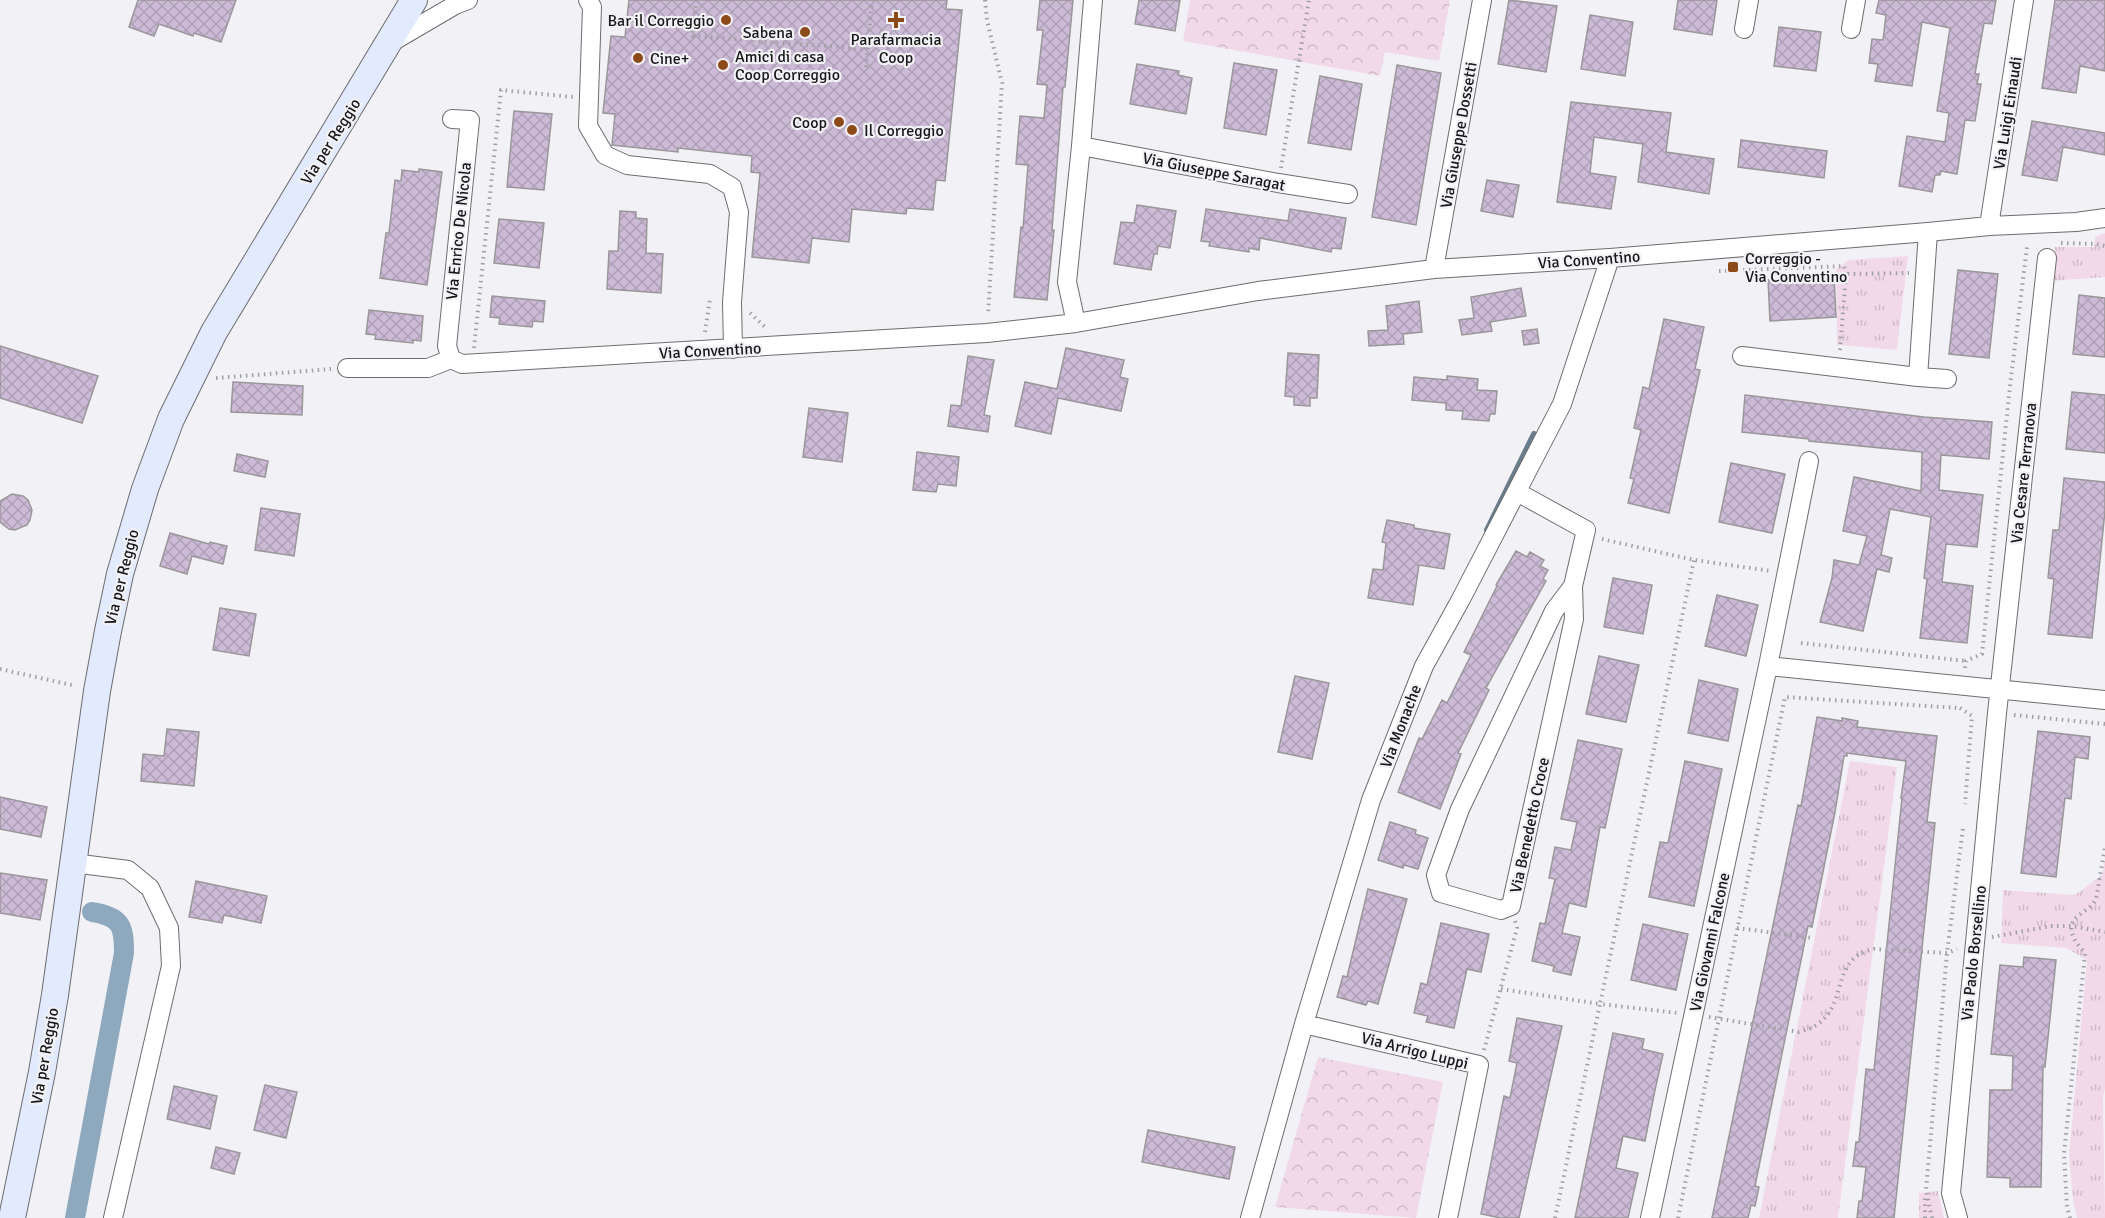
<svg xmlns="http://www.w3.org/2000/svg" width="2105" height="1218" viewBox="0 0 2105 1218" font-family="Signika,sans-serif">
	<defs>
		<pattern id="grass-tufts" width="24" height="20" patternUnits="userSpaceOnUse" patternTransform="scale(1.5)"><rect width="24" height="20" fill="#f2d9e9"/><path d="M3 7l-1-3M5 7V3M7 7l1-3M15 17l-1-3M17 17v-4M19 17l1-3" fill="none" stroke="#cfbac7"/></pattern>
		<pattern id="forest-crowns" width="20" height="18" patternUnits="userSpaceOnUse" patternTransform="scale(1.5)"><rect width="20" height="18" fill="#f2d9e9"/><path d="M2 6a3 3 0 1 1 6 0M12 15a3 3 0 1 1 6 0" fill="none" stroke="#cfbac7"/></pattern>
		<pattern id="building-cross-hatch" width="8" height="8" patternUnits="userSpaceOnUse" patternTransform="scale(1.5)"><rect width="8" height="8" fill="#cdbad6"/><path d="M0 0l8 8M0 8l8-8" fill="none" stroke="#af9fb7"/></pattern>
	</defs>
	<rect width="100%" height="100%" fill="#f2f2f6"/>
	<!-- grass -->
	<path fill="url(#grass-tufts)" d="M2105,233V277L2049,281L2055,247H2094L2095,237Z
		M1908,256L1897,350L1837,345L1836,269L1849,260Z
		M1850,761L1897,767L1838,1218H1759Z
		M2105,860V1088L2103,1097L2105,1218H2077L2073,1201L2069,1155L2087,960L2066,948L2001,943L2003,890L2075,895L2102,875Z
		M1938,1191L1944,1218H1919V1193Z"/>
	<!-- forest -->
	<path fill="url(#forest-crowns)" d="M1190,0H1450L1439,61L1385,52L1380,76L1183,41Z
		M1318,1057L1443,1082L1416,1218L1275,1207Z"/>
	<g fill="none" stroke-linecap="round" stroke-linejoin="round">
		<!-- stream -->
		<path stroke="#6a7d8c" stroke-width="6" d="M1487,530L1534,434"/>
		<!-- canal -->
		<path stroke="#8ea9be" stroke-width="20" d="M75,1218L124,953C124,925 121,917 92,912"/>
	</g>
	<!-- building -->
	<path fill="url(#building-cross-hatch)" stroke="#9a979b" stroke-width="1.5" d="M138,0H236L221,42L194,33L193,36L159,24L154,36L129,27Z
		M629,0H947L946,9L962,10L945,181L936,180L933,210L907,208L906,214L852,209L849,242L812,238L809,263L752,257L760,173L751,172L752,156L678,148V152L612,145L615,114L603,113L611,36L625,37Z
		M1040,0H1073L1065,87H1063L1052,230H1054L1047,300L1014,297L1021,227L1023,228L1028,165L1016,164L1020,116L1044,118L1047,85L1037,84L1043,30H1037Z
		M1139,0H1180L1175,31L1135,24Z
		M1509,0L1557,6L1546,72L1498,64Z
		M1678,0H1717L1712,35L1674,29Z
		M1879,0H1996L1992,24L1984,23L1975,74H1979L1977,84H1981L1975,121L1965,120L1957,174L1941,171L1940,175H1935L1932,192L1899,186L1907,136L1945,142L1949,113L1937,111L1950,28L1922,22L1912,86L1875,81L1878,64L1869,63L1872,39L1883,40L1886,15L1876,13Z
		M2055,0H2105V71L2080,66L2076,93L2042,88Z
		M1590,15L1633,22L1625,76L1581,69Z
		M1779,27L1821,32L1816,71L1774,66Z
		M1234,63L1277,70L1266,135L1224,128Z
		M1137,64L1179,71L1178,75L1192,78L1186,114L1130,104Z
		M1397,65L1441,73L1416,225L1372,217Z
		M1320,76L1362,84L1351,150L1308,143Z
		M1571,102L1671,113L1666,152L1714,159L1709,194L1638,182L1643,144L1594,137L1590,173L1616,177L1611,209L1557,202Z
		M514,111L552,114L544,190L507,187Z
		M2032,121L2105,133V155L2063,147L2057,181L2022,175Z
		M1741,140L1827,151L1824,178L1738,167Z
		M419,169L442,172L427,285L380,278L386,233H389L395,180L401,181L402,170L419,172Z
		M1487,180L1519,185L1513,217L1481,211Z
		M1137,205L1176,211L1170,248L1158,246L1157,254H1154L1151,270L1114,264L1121,222L1134,223Z
		M1206,209L1288,221L1290,209L1346,218L1341,249L1332,248L1331,252L1260,238L1259,250L1249,248V252L1209,246L1210,242L1201,241Z
		M620,211L636,212V218L647,219L646,253L663,254L661,293L607,289L609,251H618Z
		M499,219L544,223L539,268L494,263Z
		M1958,270L1998,274L1989,358L1949,354Z
		M1834,276L1836,317L1770,321L1768,280Z
		M1521,288L1526,316L1490,322L1492,331L1462,335L1459,320L1474,318L1471,297Z
		M2079,295L2105,298V357L2073,354Z
		M492,296L545,301L543,322L533,321L532,327L499,324L500,318L490,317Z
		M1419,301L1422,332L1403,334L1404,344L1369,346L1368,331L1388,330L1386,306Z
		M369,310L423,316L421,341L413,340V343L375,339L376,335L366,334Z
		M1664,319L1704,327L1695,369L1700,370L1669,513L1628,503L1634,479L1630,478L1641,430L1634,428L1643,387L1649,389Z
		M1537,329L1539,343L1524,345L1522,331Z
		M0,346L98,376L82,423L0,398Z
		M1066,348L1124,360L1120,377L1128,379L1121,411L1058,398L1051,434L1015,426L1025,382L1057,389Z
		M1288,353L1319,355L1317,398H1310V406L1294,405V397L1285,396Z
		M968,356L994,360L984,415L990,416L988,432L948,426L951,405L961,406Z
		M1447,376L1478,379L1477,390L1497,391L1495,414H1490L1489,421L1462,419L1463,411L1446,410V403L1412,400L1414,377L1447,380Z
		M233,382L303,386L302,415L231,412Z
		M2072,392L2105,395V453L2066,449Z
		M1745,395L1924,417L1992,422L1989,459L1941,455L1939,490L1983,495L1977,547L1946,544L1942,582L1973,586L1967,643L1920,638L1927,579L1924,578L1931,517L1890,509L1881,555L1892,558L1889,572L1877,569L1863,631L1820,622L1832,578L1834,560L1859,565L1867,536L1843,531L1854,477L1921,491L1922,452L1809,441V439L1742,432Z
		M809,408L848,413L842,462L803,457Z
		M917,452L959,457L956,486L938,484L936,492L913,490Z
		M237,454L268,461L265,477L234,471Z
		M1731,463L1785,474L1772,533L1719,522Z
		M2064,478L2105,482V511L2092,638L2048,634L2054,579L2048,578L2053,530H2059Z
		M12,494L23,496L28,500L32,510L30,520L27,525L15,530L9,529L0,522V501Z
		M261,508L300,514L294,556L255,550Z
		M1387,520L1414,525V528L1450,534L1444,569L1419,565L1413,605L1368,598L1373,569L1383,570L1386,543L1382,542Z
		M170,533L209,544L210,542L227,546L223,564L192,556L187,574L160,566Z
		M1516,551L1527,557L1530,552L1544,560L1540,566L1548,570L1543,579L1546,581L1486,688L1489,690L1458,753L1461,754L1440,809L1398,792L1419,738L1422,739L1442,700L1447,703L1471,655L1464,652L1497,586L1496,585Z
		M1613,578L1652,585L1643,634L1604,627Z
		M1717,595L1758,605L1746,656L1705,646Z
		M220,608L256,614L249,656L213,650Z
		M1599,656L1639,665L1626,722L1586,714Z
		M1295,676L1329,683L1312,759L1278,752Z
		M1699,680L1738,689L1728,741L1688,733Z
		M1817,717L1842,721V718L1858,721L1857,727L1937,736L1927,822L1935,823L1894,1218H1857L1859,1201H1862L1866,1167L1853,1166L1856,1142H1859L1866,1069L1874,1070L1902,798H1901L1906,761L1847,753V756H1844L1835,812L1812,927L1808,926L1755,1186L1759,1187L1755,1206L1751,1205L1748,1218H1712L1798,805L1801,806Z
		M167,729L199,732L194,786L141,781L143,754L164,756Z
		M2038,731L2090,737L2088,759L2075,757L2071,799L2065,798L2056,877L2021,873Z
		M1578,740L1622,749L1605,828L1600,827L1586,907L1569,903L1562,933L1580,937L1571,975L1553,971L1554,966L1532,961L1540,923L1545,924L1555,879L1549,878L1555,847L1571,850L1577,822L1561,819Z
		M1685,761L1722,769L1694,906L1649,897L1660,842L1668,843Z
		M0,797L47,807L41,837L0,829Z
		M1390,822L1416,830L1415,834L1428,838L1418,869L1404,865L1403,868L1378,860Z
		M0,873L47,880L40,920L0,913Z
		M196,881L267,896L261,923L224,915L222,923L189,917Z
		M1368,889L1407,899L1378,1004L1368,1001L1366,1005L1337,997L1343,976L1347,977Z
		M1441,923L1489,934L1481,972L1467,969L1454,1028L1426,1022L1428,1016L1414,1013L1421,983L1427,985Z
		M1643,924L1688,934L1676,990L1631,980Z
		M2024,957L2056,960L2045,1067H2043L2041,1187H2010V1178L1987,1177L1990,1090H2012L2013,1056L1991,1054L2000,965L2023,967Z
		M1517,1018L1562,1026L1519,1218H1501L1481,1214L1504,1096L1510,1098L1517,1063L1509,1061Z
		M1613,1033L1644,1039L1642,1049L1663,1054L1655,1090L1645,1141L1623,1136L1616,1168L1638,1173L1628,1218H1575Z
		M265,1085L297,1092L286,1138L254,1130Z
		M174,1086L217,1096L210,1129L167,1119Z
		M1148,1130L1235,1147L1229,1179L1142,1162Z
		M216,1147L240,1153L234,1174L211,1168Z"/>
	<g fill="none" stroke-linecap="round" stroke-linejoin="round">
		<defs>
			<path id="street" d="M588,0L592,7L588,126L605,155L627,165L710,174L732,187L739,212L732,302L733,349
				M1744,29L1749,0
				M1851,29L1856,0
				M390,43L455,5L468,0
				M1081,146L1278,183L1348,194
				M1989,226L2024,0
				M1434,269L1482,0
				M1076,323L1067,282L1081,146L1093,0
				M1742,356L1918,377L1928,232
				M451,359L447,346L470,120L452,119
				M347,368H428L451,359L462,364L987,333L1076,323L1258,291L1434,269L1610,258L1928,232L1989,226L2076,222L2105,218
				M1918,377L1947,379
				M1517,492L1586,530L1573,586L1574,619L1511,906L1501,910L1441,893L1436,875L1460,809L1554,611L1573,586
				M1768,666L2105,700
				M73,863L128,870L150,888L169,928L171,966L113,1218
				M1304,1024L1479,1065L1448,1218
				M1250,1218L1304,1024L1371,800L1424,666L1461,599L1562,404L1610,258
				M1650,1218L1768,666L1809,461
				M1958,1218L1951,1193L1997,713L2047,258"/>
			<path id="secondary" d="M12,1218L42,1072L55,995L97,691L108,631L120,574L145,489L171,419L214,332L414,0"/>
		</defs>
		<!-- street casing -->
		<use href="#street" stroke="#6d6d70" stroke-width="20"/>
		<!-- secondary casing -->
		<use href="#secondary" stroke="#6d6d70" stroke-width="28"/>
		<!-- path -->
		<path stroke="#a09fa3" stroke-width="4" stroke-dasharray="1.5 4.5" stroke-linecap="butt" d="M696,0L693,36L867,49
			M985,0L987,20L1002,83L988,315
			M866,67L872,0
			M1281,168L1309,0
			M2061,243L2096,244L2105,246
			M1719,271L1844,266L1846,274
			M750,313L766,328
			M705,332L710,299
			M474,348L501,90L573,97
			M1840,350L1846,274L1909,273
			M216,378L331,369
			M1602,539L1694,560L1771,571
			M1801,643L1966,661
			M1965,668L1966,661L1982,654L2010,386L2027,247
			M0,669L76,686
			M1960,708L1972,716L1965,804
			M2014,715L2105,724
			M1737,928L1813,938
			M1992,937L2051,926H2072L2105,932
			M1501,989L1600,1004L1694,560
			M1709,1017L1799,1032C1856,1018 1823,959 1874,949L1947,953L1957,949
			M1484,1050L1517,928L1515,921
			M1555,1218L1600,1004L1678,1013
			M1678,1218L1785,697L1959,708
			M1925,1218V1197
			M1932,1218L1926,1190L1947,953L1963,828
			M2070,1218L2067,1207L2064,1153L2085,954C2082,949 2076,943 2074,938C2063,916 2089,914 2096,899L2105,848"/>
		<!-- street -->
		<use href="#street" stroke="#fff" stroke-width="18"/>
		<!-- secondary -->
		<use href="#secondary" stroke="#e2eafe" stroke-width="26"/>
	</g>
	<!-- markers -->
	<g fill="#8c4a19" stroke="#f2f2f6" stroke-width="2">
		<circle cx="726" cy="20" r="6"/>
		<path d="M893 11h6v6h6v6h-6v6h-6v-6h-6v-6h6z"/>
		<circle cx="805" cy="32" r="6"/>
		<circle cx="638" cy="58" r="6"/>
		<circle cx="723" cy="65" r="6"/>
		<circle cx="839" cy="122" r="6"/>
		<circle cx="852" cy="130" r="6"/>
		<rect x="1727" y="261" width="12" height="12" rx="3"/>
	</g>
	<g text-anchor="middle" stroke-width="4.5" stroke-linejoin="round" paint-order="stroke">
		<!-- poi labels -->
		<g font-size="16" fill="#171618" stroke="#f2f2f6" text-anchor="start">
			<text x="714" y="26" text-anchor="end">Bar il Correggio</text>
			<text x="793" y="38" text-anchor="end">Sabena</text>
			<text x="896" y="45" text-anchor="middle">Parafarmacia<tspan x="896" dy="18">Coop</tspan></text>
			<text x="735" y="62">Amici di casa<tspan x="735" dy="18">Coop Correggio</tspan></text>
			<text x="650" y="64">Cine+</text>
			<text x="827" y="128" text-anchor="end">Coop</text>
			<text x="864" y="136">Il Correggio</text>
			<text x="1745" y="264">Correggio -<tspan x="1745" dy="18">Via Conventino</tspan></text>
		</g>
		<!-- street labels -->
		<g font-size="16" fill="#171618" stroke="#f2f2f6">
			<text transform="translate(2007 113) rotate(-81)" y="6">Via Luigi Einaudi</text>
			<text transform="translate(1458 135) rotate(-80)" y="6">Via Giuseppe Dossetti</text>
			<text transform="translate(330 141) rotate(-58)" y="6">Via per Reggio</text>
			<text transform="translate(1214 171) rotate(11)" y="6">Via Giuseppe Saragat</text>
			<text transform="translate(458 231) rotate(-84)" y="6">Via Enrico De Nicola</text>
			<text transform="translate(1589 259) rotate(-4)" y="6">Via Conventino</text>
			<text transform="translate(710 350) rotate(-3)" y="6">Via Conventino</text>
			<text transform="translate(2023 473) rotate(-84)" y="6">Via Cesare Terranova</text>
			<text transform="translate(121 577) rotate(-76)" y="6">Via per Reggio</text>
			<text transform="translate(1400 726) rotate(-69)" y="6">Via Monache</text>
			<text transform="translate(1529 825) rotate(-78)" y="6">Via Benedetto Croce</text>
			<text transform="translate(1709 942) rotate(-78)" y="6">Via Giovanni Falcone</text>
			<text transform="translate(1973 953) rotate(-84)" y="6">Via Paolo Borsellino</text>
			<text transform="translate(1415 1050) rotate(14)" y="6">Via Arrigo Luppi</text>
			<text transform="translate(44 1056) rotate(-80)" y="6">Via per Reggio</text>
		</g>
	</g>
</svg>
